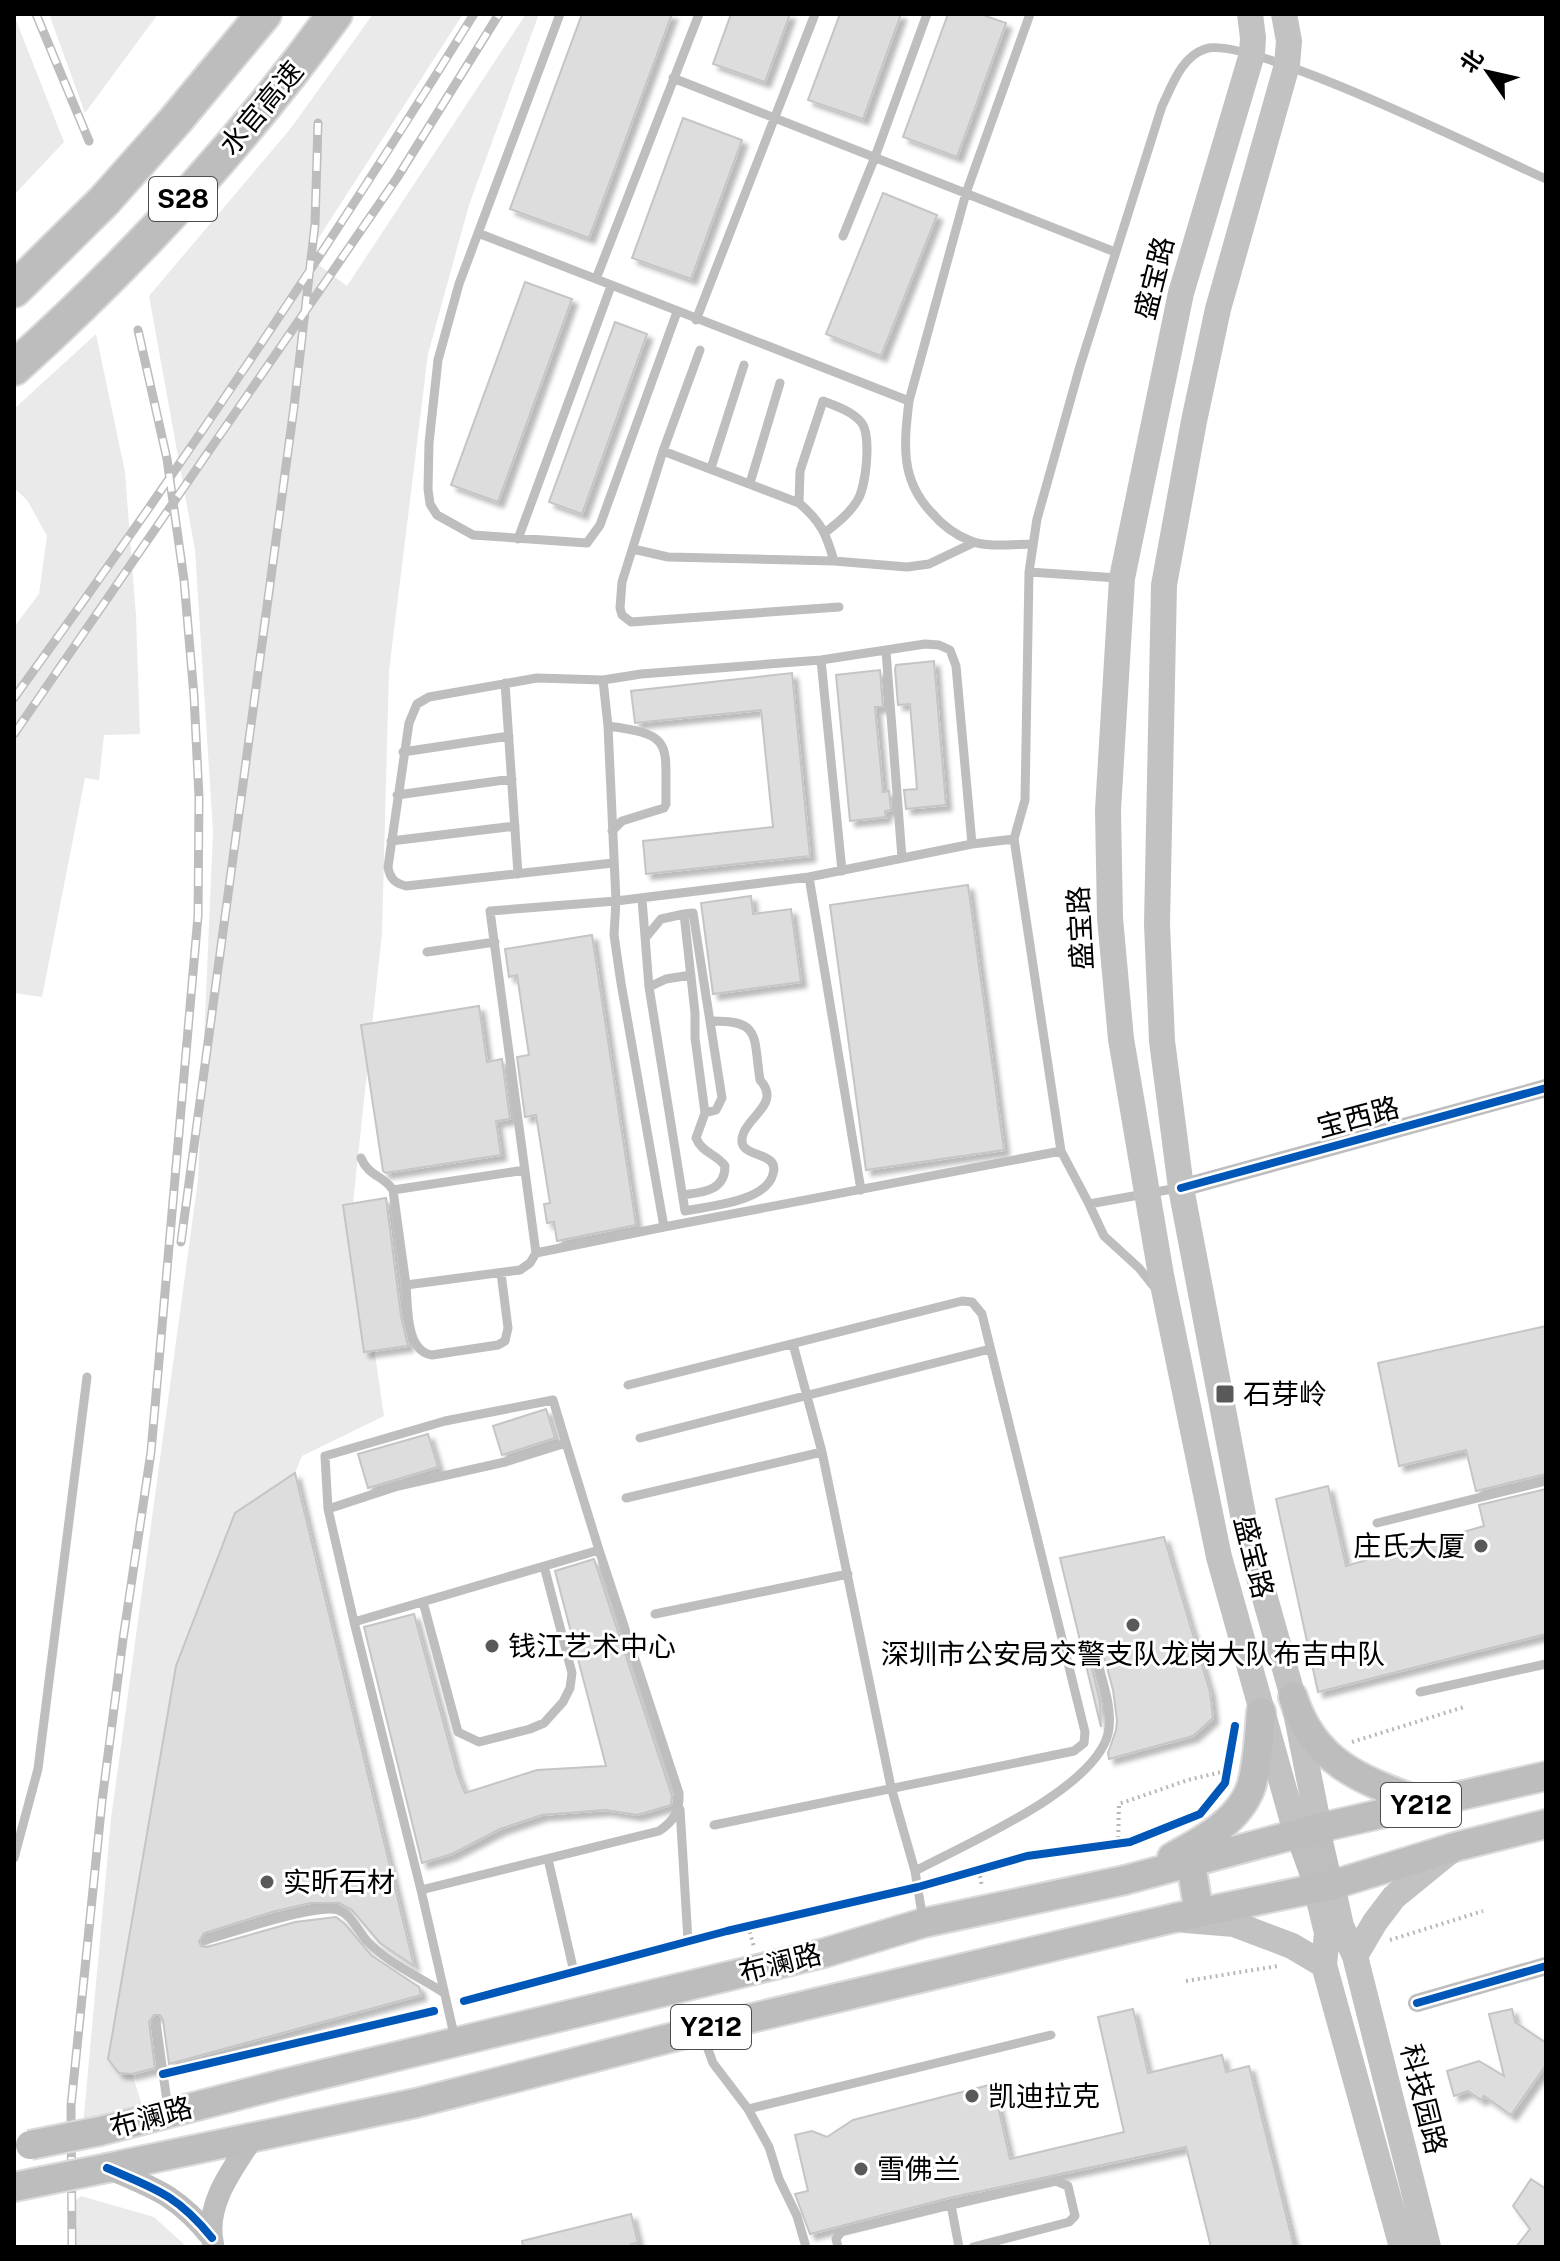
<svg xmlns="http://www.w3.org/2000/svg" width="1560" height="2261" viewBox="0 0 1560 2261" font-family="'Public Sans','Noto Sans SC',sans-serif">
	<defs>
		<filter id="shadow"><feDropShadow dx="5.5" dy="5.5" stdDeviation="2" flood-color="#0004"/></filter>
	</defs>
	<rect width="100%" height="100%" fill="#fff"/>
	<!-- green -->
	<path fill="#eaeaea" d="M49,14H158L85,113Z
		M373,14H463L307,256L347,286L526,14H539L469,205L428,354L389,671L382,933L353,1203L384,1416L302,1456L295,1473L235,1513L176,1666L108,2059L119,2073L132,2074L144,2111L83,2126L111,1819L198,1180L213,832L195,550L149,296L291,128Z
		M14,15L64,142L14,195Z
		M96,334L125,472L136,616L140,734L104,735L99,780L85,778L42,997L14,993V627L39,594L47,536L27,500L14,488V409Z
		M81,2196L154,2217L187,2247H70V2205Z"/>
	<!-- building -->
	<path fill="#ddd" stroke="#c5c5c5" stroke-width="2" filter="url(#shadow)" d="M582,14H672L589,238L510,209Z
		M731,14H790L765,82L713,64Z
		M840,14H901L863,119L808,100Z
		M948,14H980L1006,23L957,157L903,137Z
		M683,118L742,140L691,279L632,258Z
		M883,193L937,215L881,356L826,334Z
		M525,282L572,299L498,502L451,485Z
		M615,322L647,334L582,514L549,502Z
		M934,661L946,805L906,809L904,790L917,789L910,704L898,705L895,669L896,665Z
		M880,670L883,707H875L883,792L889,791L891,810L885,811L886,817L850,821L836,675Z
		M792,673L810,856L646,874L643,841L773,827L761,710L635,723L631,691Z
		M968,885L1004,1150L866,1170L830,905Z
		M751,896L753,914L791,909L801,982L713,994L701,903Z
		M592,935L636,1225L557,1241L554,1222L547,1223L544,1204L550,1203L536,1115L525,1117L517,1057L529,1055L517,975L509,977L505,949Z
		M479,1006L487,1062L502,1059L510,1119L496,1121L501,1155L386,1173L383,1171L361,1025Z
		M386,1198L401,1316L408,1346L364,1352L343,1205Z
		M1546,1326V1474L1476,1491L1466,1450L1399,1466L1378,1363Z
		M546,1409L555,1438L502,1455L493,1426Z
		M428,1434L438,1467L368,1488L358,1454Z
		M295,1473L414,1966L380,1943L352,1910L339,1903H310L272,1912L204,1933L199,1941L201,1946L207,1947L295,1922L336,1917L345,1924L371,1955L419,1987L421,1995L169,2064L163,2020L160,2015H154L149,2022L155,2068L132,2074L119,2073L108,2059L176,1666L235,1513Z
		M1328,1486L1346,1566L1484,1526L1479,1505L1546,1489V1634L1318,1692L1276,1499Z
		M1164,1537L1210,1692L1213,1718L1193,1736L1109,1759L1108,1753L1116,1730L1117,1720L1113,1690L1103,1653L1099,1648H1094L1089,1656L1100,1702L1101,1727L1060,1558Z
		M594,1559L672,1796L671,1805L637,1815L605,1810L542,1815L500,1829L452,1854L422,1863L364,1627L414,1614L457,1773L465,1793L537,1770L606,1766L555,1571Z
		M1133,2009L1148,2073L1222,2055L1226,2072L1249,2066L1294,2247H1211L1186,2147L949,2198L810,2234L795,2194L808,2191L795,2135L812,2131L827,2137L853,2120L993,2084L1010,2159L1124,2132L1098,2017Z
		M1512,2009L1515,2022L1546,2043V2065L1511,2115L1484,2096L1481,2100L1468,2091L1454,2096L1447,2071L1479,2061L1504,2076L1489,2014Z
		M1531,2179L1546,2189V2247H1516L1530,2229L1513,2206Z
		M631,2214L638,2243L631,2244L632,2247H523L522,2241Z"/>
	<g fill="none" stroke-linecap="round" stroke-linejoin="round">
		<defs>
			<path id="primary" d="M1293,1697C1315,1766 1365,1781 1427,1804
				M1172,1857C1202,1841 1239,1821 1251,1787C1258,1764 1259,1736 1261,1712
				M1191,1864L1199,1913
				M100,2131L278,2085L824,1953L923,1923L1125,1880L1319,1828L1546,1776
				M107,2168L416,2103L701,2030L1174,1918L1332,1885L1455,1847L1546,1824
				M14,2187L43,2181"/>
			<path id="motorway" d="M14,290L104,201L175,121L264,14
				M14,368C132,262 242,142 335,14"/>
		</defs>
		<!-- primary casing -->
		<use href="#primary" stroke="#dbdbdb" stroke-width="32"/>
		<!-- motorway casing -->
		<use href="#motorway" stroke="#dbdbdb" stroke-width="38"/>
		<!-- path -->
		<path stroke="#b8b8b8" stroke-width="4" stroke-dasharray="2 4" stroke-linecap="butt" d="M1352,1742L1464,1707
			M1118,1844L1119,1804L1188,1780L1234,1769
			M979,1870L982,1887
			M748,1926L754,1947
			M1390,1940L1483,1911
			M1186,1981L1278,1966"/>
		<!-- service -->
		<path stroke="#bebebe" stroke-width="9" d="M560,14L459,284L438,360L429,443L428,489L430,504L437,515L473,535L587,543L600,525L677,312
			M1030,14L966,193L909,401C904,444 900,479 931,512C942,525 955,535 971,541C988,548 1015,544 1033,544
			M673,78L1115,252
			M478,233L909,401
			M843,236L875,157L927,14
			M596,279L699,14
			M696,320L815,14
			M663,451L700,350
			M711,468L744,365
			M750,483L780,383
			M799,503L800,471L823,401C836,406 852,411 861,422C872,435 866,488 857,501C849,514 837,523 826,532
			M518,539L611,286
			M633,549L668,557L834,561L907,567L929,564L973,543
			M834,561C826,533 821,522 799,503L663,451L622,582L620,608L622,615L631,622L839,607
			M1029,572L1118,578
			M886,651L902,858
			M821,660L842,871
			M603,680L537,678L429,697L417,704L409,723L388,867C390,879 395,883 406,886L613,863
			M505,683L518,874
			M608,726C675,735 665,743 666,804L664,808L622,821L612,831
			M403,752L509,736
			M397,795L512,779
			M1014,839L972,844L809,877L616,901L614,935L621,983L664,1227L1061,1151
			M391,841L515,826
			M809,877L861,1190
			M642,899L649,987L685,1211C709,1206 766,1202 773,1174C781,1148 731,1161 744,1132C752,1114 780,1102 760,1080C753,1036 762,1020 710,1021
			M684,914L693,913L722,1098L716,1110L705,1113
			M647,936L661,919L684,914L695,1013V1038L705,1113L696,1138C702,1153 717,1154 725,1166C725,1191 703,1192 683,1195
			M427,952L495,942
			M649,987L666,979L691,975
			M361,1158C369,1177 383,1175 393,1190L406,1285L520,1270L530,1263L536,1253
			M1178,1188L1089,1204L1061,1151L1014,839L1025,800L1029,572L1037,519L1080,366L1162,106C1172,86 1181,57 1205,49C1248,34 1492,155 1546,179
			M393,1190L525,1170
			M1089,1204L1104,1236L1139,1268L1155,1288
			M664,1227L536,1253L490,911L616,901L608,726L603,680L641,674L821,660L925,644L939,645L950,650L956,666L972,844
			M406,1285C408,1305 405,1351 432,1355L498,1345L505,1341L508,1328L501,1273
			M793,1344L822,1452L891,1787L915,1871L923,1920
			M628,1385L962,1301L972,1302L982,1314L1085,1732L1084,1743L1074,1751L714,1825
			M640,1438L990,1349
			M626,1498L822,1452
			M328,1509L325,1456L445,1421L553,1400L566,1443
			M1377,1523L1546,1481
			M423,1602L458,1732L479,1742L530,1729L544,1723L563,1702L570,1688L572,1673L544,1566
			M655,1614L848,1574
			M354,1622L328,1509L398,1486L505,1462L566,1443L599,1550
			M1420,1692L1546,1664
			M680,1809L688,1941
			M14,1858L38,1769L87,1377
			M548,1859L574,1972
			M915,1871C963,1845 1103,1787 1109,1728C1112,1705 1101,1678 1096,1655
			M421,1890L659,1831C674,1821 680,1811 679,1793L599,1550L354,1622L421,1890L455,2039
			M206,1940C231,1933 317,1903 338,1910C352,1915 358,1931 367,1941C389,1964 418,1976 444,1993
			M156,2022L168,2109
			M702,2033L713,2063L748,2109L1051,2035
			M748,2109L769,2147L779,2179L797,2216L806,2247
			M951,2205L1056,2181L1068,2186L1075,2216L1069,2222L973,2247
			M838,2247L836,2239L841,2232L951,2205L959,2247"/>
		<!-- minor -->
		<path stroke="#bebebe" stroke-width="18" d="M1181,1188L1546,1088
			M1417,2003L1546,1966"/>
		<!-- tertiary -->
		<path stroke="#bebebe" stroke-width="22" d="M1319,1828L1332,1885
			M1297,1836L1316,1889
			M107,2168C156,2189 177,2195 212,2238
			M213,2244C204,2204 234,2167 254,2136"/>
		<!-- secondary -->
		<path stroke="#c2c2c2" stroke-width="26" d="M1250,14L1253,38L1252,54L1181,293L1122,578L1108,810L1110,918L1121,1039L1161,1275L1219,1557L1297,1836
			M1284,14L1289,41L1287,65L1218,309L1194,421L1164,585L1157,924L1162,1041L1181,1188L1246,1531L1293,1697L1319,1828
			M1332,1885L1341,1926L1355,1956L1428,2247
			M1320,1904L1327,1933L1324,1965L1402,2247
			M1186,1920L1234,1924L1292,1946L1324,1965
			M1355,1956L1375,1922L1394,1897L1454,1848"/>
		<!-- primary -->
		<use href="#primary" stroke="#bdbdbd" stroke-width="28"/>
		<!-- motorway -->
		<use href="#motorway" stroke="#bdbdbd" stroke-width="34"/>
		<defs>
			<path id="rail" d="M36,14L89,141
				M14,698C174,477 330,246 474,14
				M14,734L397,178L499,14
				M181,1242L294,407L315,224L318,123
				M72,2247L71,2106L102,1801L123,1639L151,1452L198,916L199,797L194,696L184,580L167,459L138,330"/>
		</defs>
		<!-- rail casing -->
		<use href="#rail" stroke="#bdbdbd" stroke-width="9"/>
		<!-- rail -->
		<use href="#rail" stroke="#fff" stroke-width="6" stroke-dasharray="18" stroke-linecap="butt"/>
		<defs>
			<path id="primary-bridge" d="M30,2145L100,2131
				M43,2181L107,2168"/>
		</defs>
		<!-- primary-bridge casing -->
		<use href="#primary-bridge" stroke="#dbdbdb" stroke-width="32" stroke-linecap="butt"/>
		<!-- primary-bridge -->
		<use href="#primary-bridge" stroke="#bdbdbd" stroke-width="28"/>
		<defs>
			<path id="cycleway" d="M1181,1188L1546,1088
				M464,2001L727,1931L918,1887L1027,1856L1130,1842L1200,1814L1225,1783L1235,1726
				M1417,2003L1546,1966
				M163,2074L434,2011
				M107,2168C156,2189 177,2195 212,2238"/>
		</defs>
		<!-- cycleway casing -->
		<use href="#cycleway" stroke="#fff" stroke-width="13"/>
		<!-- cycleway -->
		<use href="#cycleway" stroke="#0057b8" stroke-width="8"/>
	</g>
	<!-- markers -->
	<g fill="#595959" stroke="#fff" stroke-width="3">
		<rect x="1215" y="1384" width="20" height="20" rx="4"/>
		<circle cx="1481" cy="1546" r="8"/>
		<circle cx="1133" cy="1625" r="8"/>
		<circle cx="492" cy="1646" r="8"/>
		<circle cx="267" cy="1882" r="8"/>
		<circle cx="972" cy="2096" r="8"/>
		<circle cx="861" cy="2169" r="8"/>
	</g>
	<g text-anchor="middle" stroke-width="6" stroke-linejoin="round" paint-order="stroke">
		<!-- shield labels -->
		<g fill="#fff" stroke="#4c4c4c" stroke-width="2">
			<rect x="149" y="177" width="68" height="44" rx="6"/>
			<rect x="1381" y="1783" width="80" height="44" rx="6"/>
			<rect x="671" y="2005" width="80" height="44" rx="6"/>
		</g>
		<g font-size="26" font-weight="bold" fill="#000">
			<text x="183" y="208">S28</text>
			<text x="1421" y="1814">Y212</text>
			<text x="711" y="2036">Y212</text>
		</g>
		<!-- street labels -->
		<g font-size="28" fill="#000" stroke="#fff">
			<text transform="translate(261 108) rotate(-50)" y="10">水官高速</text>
			<text transform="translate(1154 278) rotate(-76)" y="10">盛宝路</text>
			<text transform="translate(1080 928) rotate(-93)" y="10">盛宝路</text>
			<text transform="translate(1358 1117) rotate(-15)" y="10">宝西路</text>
			<text transform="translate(1254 1557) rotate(76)" y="10">盛宝路</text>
			<text transform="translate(780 1963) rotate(-14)" y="10">布澜路</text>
			<text transform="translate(1424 2099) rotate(76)" y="10">科技园路</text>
			<text transform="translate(151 2117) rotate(-15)" y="10">布澜路</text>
		</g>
		<!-- poi labels -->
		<g font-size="28" fill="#000" stroke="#fff" text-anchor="start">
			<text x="1243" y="1404">石芽岭</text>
			<text x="1465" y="1556" text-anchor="end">庄氏大厦</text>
			<text x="508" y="1656">钱江艺术中心</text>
			<text x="1133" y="1664" text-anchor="middle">深圳市公安局交警支队龙岗大队布吉中队</text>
			<text x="283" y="1892">实昕石材</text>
			<text x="988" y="2106">凯迪拉克</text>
			<text x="877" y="2179">雪佛兰</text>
		</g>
	</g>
	<!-- border -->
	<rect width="1560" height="2261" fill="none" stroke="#000000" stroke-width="32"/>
	<!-- north arrow -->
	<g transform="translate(1488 72) rotate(304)" stroke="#ffffff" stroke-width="6" paint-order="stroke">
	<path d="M0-6L14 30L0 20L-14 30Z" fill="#000000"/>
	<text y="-12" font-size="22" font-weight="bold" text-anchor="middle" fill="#000000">北</text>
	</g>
</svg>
